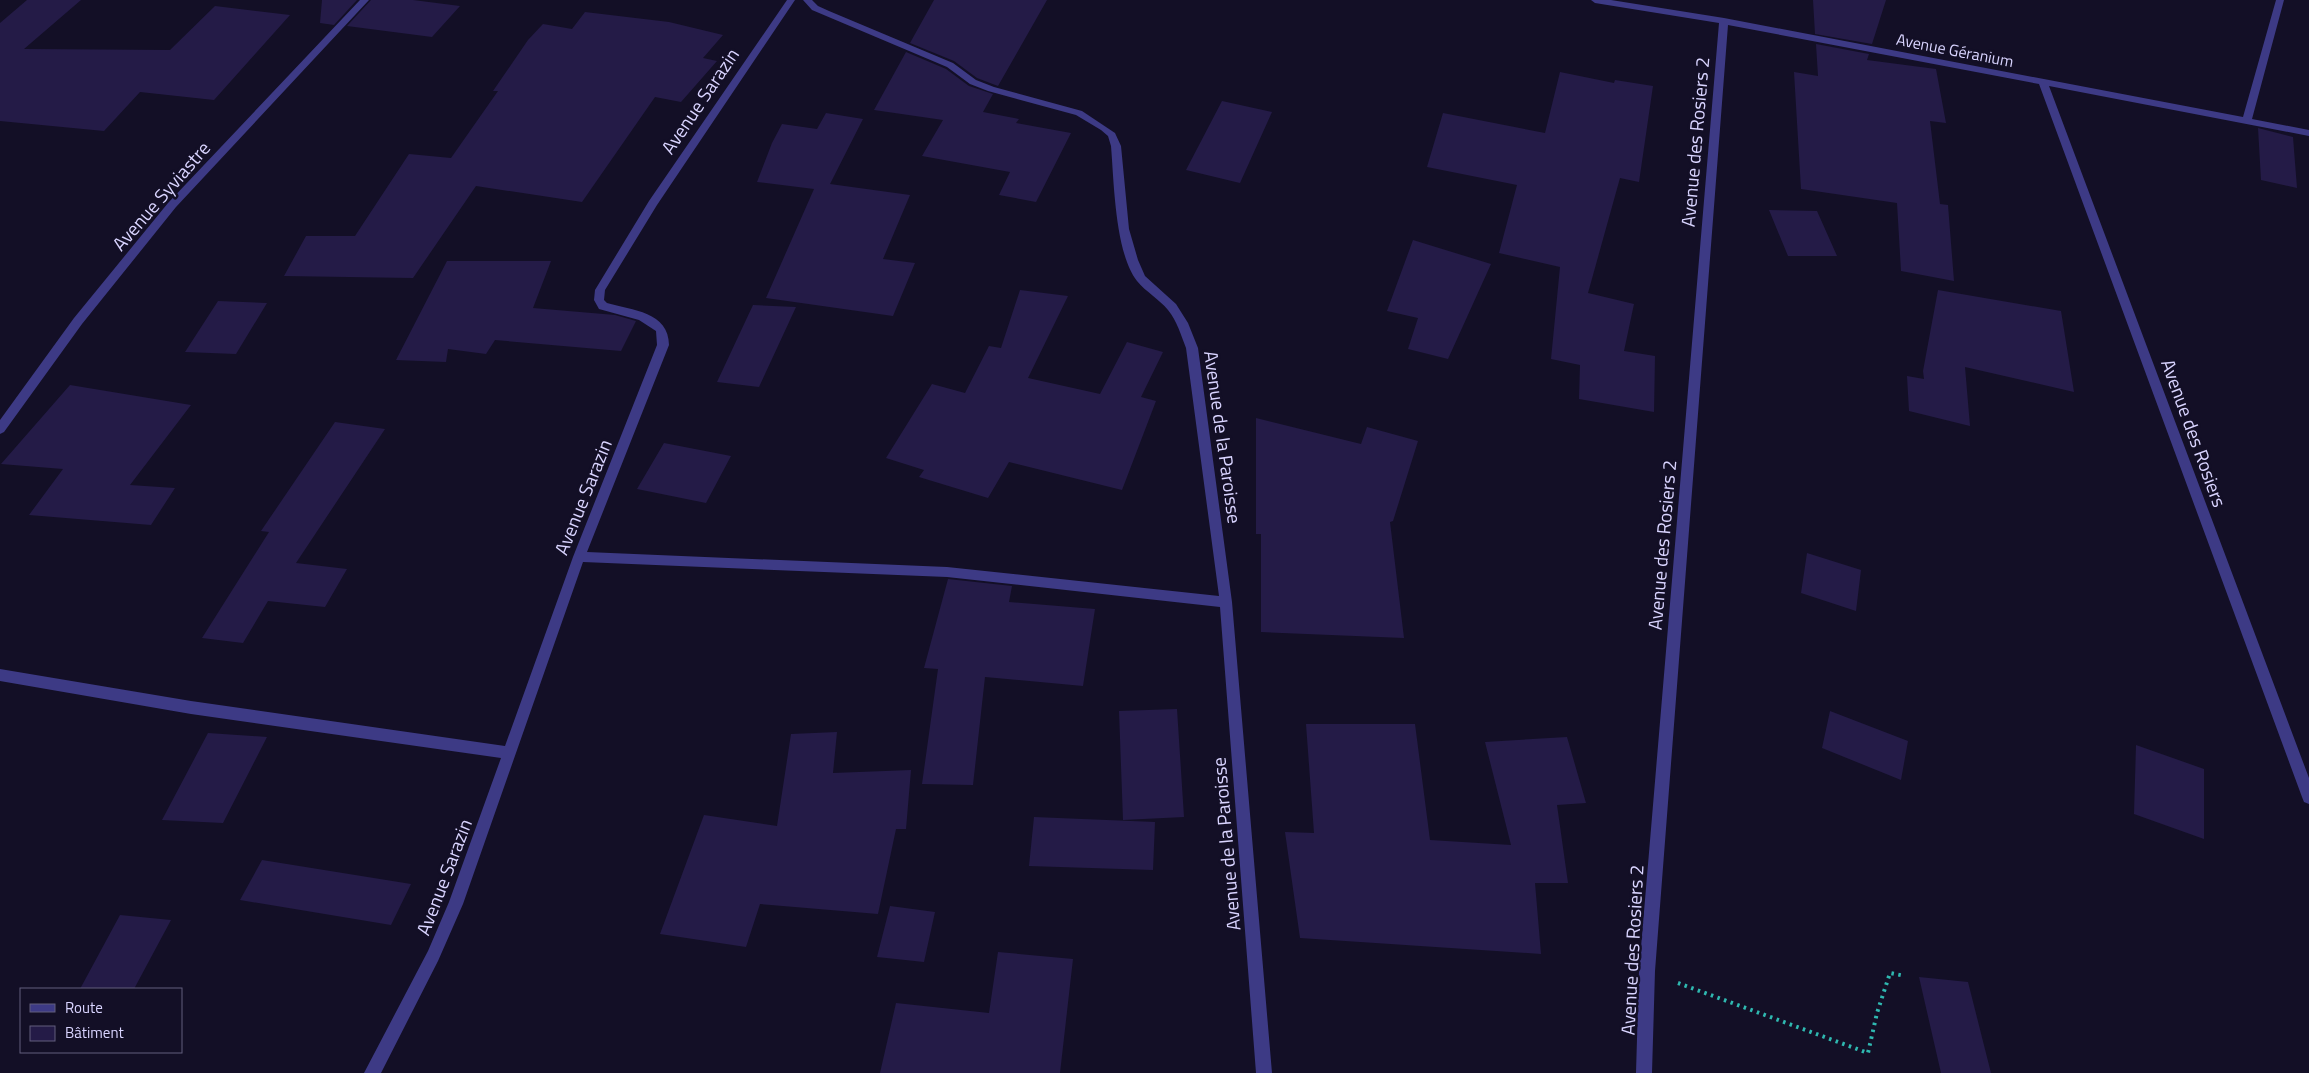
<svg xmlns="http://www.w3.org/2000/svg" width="2309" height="1073" viewBox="0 0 2309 1073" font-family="'Titillium Web',sans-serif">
	<rect width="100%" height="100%" fill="#130f26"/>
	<!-- building -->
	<path fill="#241b47" d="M27,0H81L24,49L170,50L215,6L290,15L214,100L140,92L104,131L0,121V23Z
		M322,0H357L334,25L320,23Z
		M371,0H413L460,6L432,37L347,26Z
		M934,0H1047L998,86L977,78L954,61L910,43Z
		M1813,0H1886L1872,44L1815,34Z
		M585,12L669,22L723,35L703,58L717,61L681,102L655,97L582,202L476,186L413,278L284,276L306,236H355L409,154L451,158L498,91H493L528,40L543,24L572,29Z
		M1816,44L1869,54L1867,60L1936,69L1946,123L1930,121L1940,204L1948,205L1954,281L1901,271L1897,203L1801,189L1794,72L1818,76Z
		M906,52L946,69L969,86L993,94L983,112L1019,119L1016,123L1071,133L1036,202L999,195L1010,172L922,156L943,120L874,110Z
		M1560,72L1614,83L1615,80L1653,86L1639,182L1620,178L1588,293L1634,304L1624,351L1655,356L1654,412L1579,399L1580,365L1551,359L1560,267L1499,253L1517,185L1427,167L1443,113L1545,133Z
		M1222,101L1272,112L1240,183L1186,170Z
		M826,113L863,119L830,184L910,195L883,259L915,263L893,316L766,298L814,189L757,182L772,143L782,124L817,129Z
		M2258,128L2293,137L2297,188L2261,180Z
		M1769,210L1817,211L1837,256H1788Z
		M1413,240L1491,264L1448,359L1408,349L1418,318L1387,311Z
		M447,261H551L533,308L615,315L636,321L621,351L495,340L486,354L448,349L446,362L396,360Z
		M1020,290L1068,296L1028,378L1100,394L1127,342L1163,352L1141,397L1156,401L1122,490L1009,462L988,498L919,477L924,470L886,458L932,384L965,393L989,346L1001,348Z
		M1938,290L2061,311L2074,392L1965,367L1970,426L1909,411L1907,376L1924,379L1923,371Z
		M218,301L267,303L236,354L185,352Z
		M753,305L796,307L759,387L717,382Z
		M70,385L191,405L130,485L175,488L151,525L29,515L63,469L1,464Z
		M1256,418L1361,444L1367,427L1418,441L1393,521L1390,522L1404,638L1261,632V534H1256Z
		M335,422L385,429L296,563L347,569L325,607L268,601L243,643L202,638L269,532L261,531Z
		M664,443L731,456L706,503L637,489Z
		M1807,553L1861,570L1856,611L1801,593Z
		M948,579L1012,586L1009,602L1095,609L1083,686L985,677L973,785L922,784L938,669L924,668Z
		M1177,709L1184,817L1123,820L1119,711Z
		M1830,711L1908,741L1901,780L1822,748Z
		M1306,724H1415L1430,840L1511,845L1485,742L1567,737L1586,803L1557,805L1568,883H1535L1541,954L1300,938L1285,832L1314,833Z
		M837,732L833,773L911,770L906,829H896L878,914L760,904L746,947L660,934L704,815L777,826L791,734Z
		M208,733L267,737L223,823L162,820Z
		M2136,745L2204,769V839L2134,814Z
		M1034,817L1155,822L1153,870L1029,866Z
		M262,860L411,884L391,925L240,900Z
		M890,906L935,912L924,962L877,957Z
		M120,915L171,920L134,989H80Z
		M998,952L1073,959L1060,1073H880L896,1003L989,1013Z
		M1919,977L1968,982L1991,1073H1941Z"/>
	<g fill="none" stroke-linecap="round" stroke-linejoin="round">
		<!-- path -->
		<path stroke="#2fb8b0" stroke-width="4" stroke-dasharray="2.5 4.5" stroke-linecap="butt" d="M1678,983L1868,1053L1877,1013L1890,973L1905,976"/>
		<!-- minor -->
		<path fill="#3d3a85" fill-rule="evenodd" d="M360,0H369L176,207L82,324L4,432L0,434V420L74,318L168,203Z
			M787,0H795L657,205L605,290L604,300L607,303C632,310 669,312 669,345L587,552L947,567L1219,596L1186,348C1181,335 1177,321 1168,310C1159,299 1146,292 1137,281C1115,253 1114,182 1111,146L1108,136L1101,130L1076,115L988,91L970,84L947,67L812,10L803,0H812L818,6L829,11L953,63L976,80L994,87L1082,111L1115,133L1121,146L1129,229L1138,260L1145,276L1176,304L1188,323L1198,348L1232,602L1272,1073H1256L1220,607L947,577L583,562L463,904L438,961L381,1073H364L428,951L449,902L501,758L191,714L0,681V669L191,701L505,746L573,557L657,345L656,331L639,320L599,309L594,300L595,290L649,201Z
			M1591,0H1611L1724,18L2243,117L2276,0H2284L2252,119L2309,130V136L2049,86L2309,778V804L2304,802L2302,797L2039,84L1728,25L1655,971L1652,1073H1636L1639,971L1719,23L1595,3Z"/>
	</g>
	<g text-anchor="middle" stroke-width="5" stroke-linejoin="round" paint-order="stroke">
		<!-- far-street labels -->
		<g font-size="16" fill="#d9d4ff" stroke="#130f26">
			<text transform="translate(1955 50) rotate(11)" y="6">Avenue Géranium</text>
		</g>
		<!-- street labels -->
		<g font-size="19" fill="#d9d4ff" stroke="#130f26">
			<text transform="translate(700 101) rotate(-56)" y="7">Avenue Sarazin</text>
			<text transform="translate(1695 142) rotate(-85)" y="7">Avenue des Rosiers 2</text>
			<text transform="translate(161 196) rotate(-49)" y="7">Avenue Syviastre</text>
			<text transform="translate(2194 433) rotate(70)" y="7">Avenue des Rosiers</text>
			<text transform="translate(1223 437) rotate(82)" y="7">Avenue de la Paroisse</text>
			<text transform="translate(583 497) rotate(-68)" y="7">Avenue Sarazin</text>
			<text transform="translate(1662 545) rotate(-85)" y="7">Avenue des Rosiers 2</text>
			<text transform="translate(1226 844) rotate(-95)" y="7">Avenue de la Paroisse</text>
			<text transform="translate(444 877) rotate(-69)" y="7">Avenue Sarazin</text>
			<text transform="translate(1632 950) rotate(-87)" y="7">Avenue des Rosiers 2</text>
		</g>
	</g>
	<!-- legend -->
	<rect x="20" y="988" width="162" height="65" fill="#130f26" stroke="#625e7d"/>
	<rect x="30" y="1004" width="25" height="8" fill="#3d3a85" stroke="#625e7d"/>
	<text x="65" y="1013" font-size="15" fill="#d9d4ff">Route</text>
	<rect x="30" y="1026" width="25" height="15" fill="#241b47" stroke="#625e7d"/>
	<text x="65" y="1038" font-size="15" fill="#d9d4ff">Bâtiment</text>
</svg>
